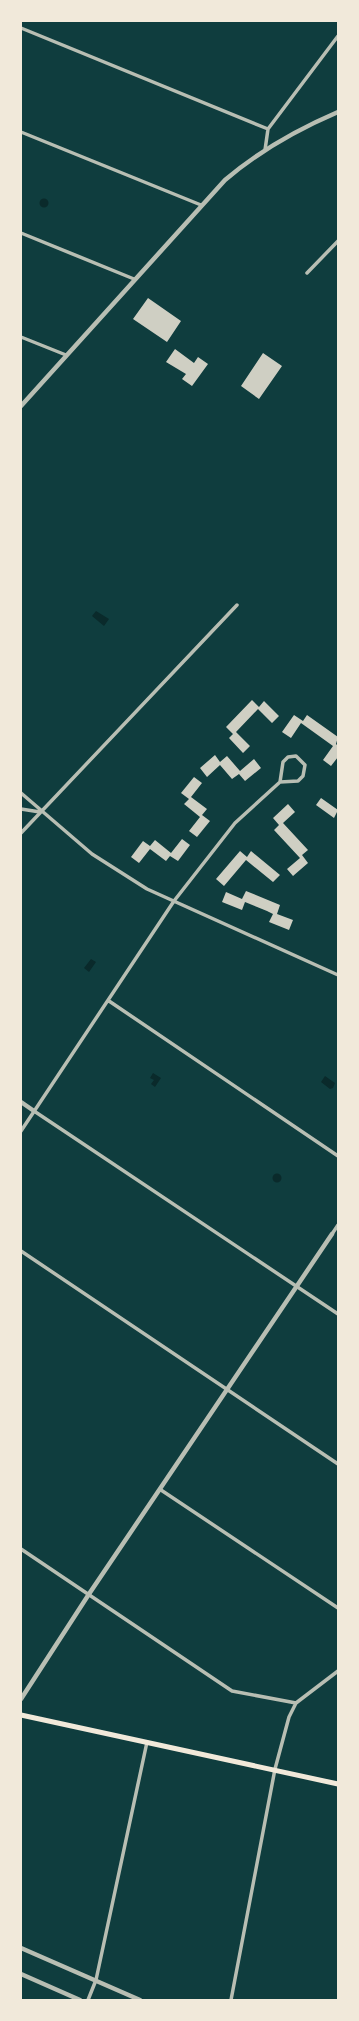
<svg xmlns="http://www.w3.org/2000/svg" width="359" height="2021" viewBox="0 0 359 2021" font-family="'Source Sans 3',sans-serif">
	<rect width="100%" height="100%" fill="#0f3d3e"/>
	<!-- water -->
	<path fill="#0a2a2b" d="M39.5 203a4.5 4.5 0 1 1 9 0a4.5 4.5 0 1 1-9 0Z
		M96,611L109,619L104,626L92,616Z
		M91,959L96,962L89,972L84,968Z
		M153,1073L161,1078L155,1087L151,1084L154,1080L150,1078Z
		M325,1076L335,1083L333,1088L330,1089L321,1082Z
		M272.5 1178a4.5 4.5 0 1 1 9 0a4.5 4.5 0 1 1-9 0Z"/>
	<!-- building -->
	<path fill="#cfcfc3" d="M148,298L181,321L167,342L133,319Z
		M175,349L194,363L198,357L208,364L192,386L182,379L186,374L166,362Z
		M263,353L282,366L259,399L241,386Z
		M252,700L259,707L264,701L279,716L272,723L258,709L236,732L250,746L243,753L229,738L233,734L226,727Z
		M294,715L303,721L307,715L338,737L336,744L338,746V757L331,766L323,760L333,746L301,723L291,738L282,732Z
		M215,755L220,762L227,756L240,771L254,759L261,768L245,781L239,774L232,779L220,765L207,777L200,768Z
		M194,777L202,783L191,797L207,809L202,815L210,821L197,837L189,831L200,817L184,804L189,799L181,793Z
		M321,798L338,810L334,818L316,805Z
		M288,804L295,812L283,823L308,850L302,855L308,863L293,876L287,869L300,858L274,830L279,825L273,818Z
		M182,839L190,845L178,861L170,856L166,861L150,849L139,863L131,857L143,841L150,846L155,840L171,853Z
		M240,851L247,857L251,851L280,875L273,882L246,860L224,886L216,879Z
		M246,891L280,905L277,914L293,920L289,930L269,922L273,914L267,911L245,902L242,910L222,902L226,892L242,899Z"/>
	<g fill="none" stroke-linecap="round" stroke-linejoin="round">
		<!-- minor -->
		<path stroke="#b8beb3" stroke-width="3.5" d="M21,28L268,129
			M21,132L201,205
			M265,150L268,129L338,36
			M21,233L134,279
			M307,273L338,241
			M21,337L66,355
			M296,756L305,765L303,776L298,781L280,782L283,762L288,757Z
			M21,793L92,854L147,889L338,975
			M21,809L40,812
			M21,833L237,605
			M109,1001L338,1156
			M34,1111L338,1314
			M21,1131L174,901L235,823L280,782
			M332,1234L338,1225
			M21,1251L338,1464
			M161,1490L338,1608
			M21,1549L232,1691L296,1703
			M88,2000L96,1980L147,1742
			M231,2000L275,1769L289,1717L296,1703L338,1671"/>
		<!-- tertiary -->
		<path stroke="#b8beb3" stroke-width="4.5" d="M21,406L225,180C259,151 296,130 338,112
			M21,1102L34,1111
			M21,1699L89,1594L332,1234
			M21,1948L140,2000
			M21,1974L80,2000"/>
		<!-- secondary -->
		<path stroke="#f1e9da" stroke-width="5" d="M21,1715L338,1784"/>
	</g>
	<!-- border -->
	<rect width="359" height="2021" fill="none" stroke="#f1e9da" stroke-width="44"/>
</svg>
